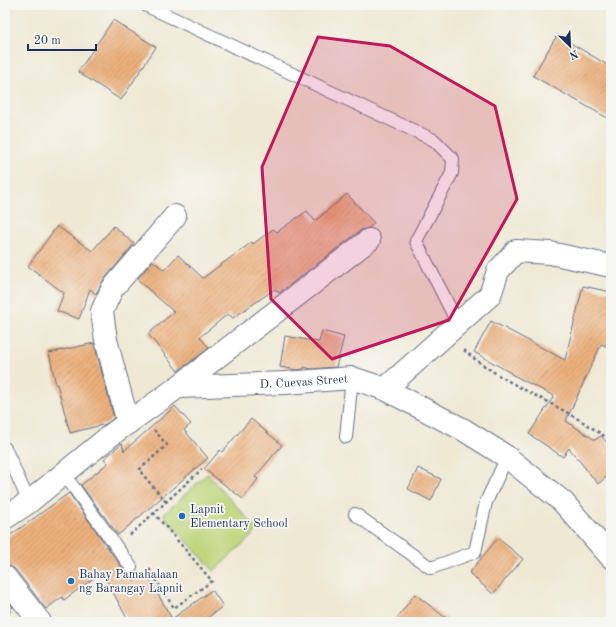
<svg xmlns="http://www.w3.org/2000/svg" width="616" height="627" viewBox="0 0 616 627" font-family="'Old Standard TT',serif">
	<defs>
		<pattern id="building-hatch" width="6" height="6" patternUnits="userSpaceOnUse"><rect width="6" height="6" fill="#edb17d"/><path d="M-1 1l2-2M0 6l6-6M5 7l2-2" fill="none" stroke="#bf906a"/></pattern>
	</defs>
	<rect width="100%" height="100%" fill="#f6f6f2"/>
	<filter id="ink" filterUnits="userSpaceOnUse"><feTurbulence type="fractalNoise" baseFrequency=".025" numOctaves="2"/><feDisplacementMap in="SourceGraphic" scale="8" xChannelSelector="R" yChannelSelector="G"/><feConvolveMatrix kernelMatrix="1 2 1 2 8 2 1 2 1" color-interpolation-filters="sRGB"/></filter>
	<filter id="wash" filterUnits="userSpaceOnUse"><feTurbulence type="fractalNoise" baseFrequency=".012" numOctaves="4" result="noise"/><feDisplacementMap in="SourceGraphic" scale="16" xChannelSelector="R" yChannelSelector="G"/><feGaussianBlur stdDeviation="0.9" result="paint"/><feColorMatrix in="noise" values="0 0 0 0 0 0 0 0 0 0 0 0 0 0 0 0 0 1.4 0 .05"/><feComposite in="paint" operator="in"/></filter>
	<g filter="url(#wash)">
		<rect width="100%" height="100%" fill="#efe9d4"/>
		<!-- garden -->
		<path fill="#bed57a" stroke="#6c826c" d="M207,474L258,530L214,571L163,515Z"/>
		<g id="blocks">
			<!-- building -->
			<path fill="url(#building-hatch)" d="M113,20L156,47L121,100L78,72Z
				M557,35L611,67V120L533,76Z
				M347,194L374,223L369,228L361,230L279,293L275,289L233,318L228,314L200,337L209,348L178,371L148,334L174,312L137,279L153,261L164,270L178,255L203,278L252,242L253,244L273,229L277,232L307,211L315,221Z
				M57,226L92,251L114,226L134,244L103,281L96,294L90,289L79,319L57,311L64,293L28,266Z
				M583,286L611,292V348L601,344L566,421L595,440L601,436L611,447V473L598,484L569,448L563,457L529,434L554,396L511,374V373L474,352L491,321L565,360Z
				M322,331L344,337L336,367L311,369L304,367V369L297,370L280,367L285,336L319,342Z
				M94,343L114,418L106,424L70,433L57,384L56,385L49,353Z
				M175,406L191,424L184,430L208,458L118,535L81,485L108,463L104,459L122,443L124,451Z
				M251,419L282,445L255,477L258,479L243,499L204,469L220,450L222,452Z
				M418,468L441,479L431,501L408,489Z
				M69,493L125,572L130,574L134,580L146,573L172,619L212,590L223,606L202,622H129L102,572L64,600L62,597L46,609L15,569L10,566L5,565V539Z
				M498,538L523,559L493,594L469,573Z
				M415,594L451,622H394Z
				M5,597L13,607L5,620Z"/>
		</g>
	</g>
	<g filter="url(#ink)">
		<use href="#blocks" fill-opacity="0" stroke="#657087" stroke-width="1"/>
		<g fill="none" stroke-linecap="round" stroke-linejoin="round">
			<defs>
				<path id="lane" d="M147,6L434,140L453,159L452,173L416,241L458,324
					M346,437L352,378
					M5,448L29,502
					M64,474L131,567
					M355,514L431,568L475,552L486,502L507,457"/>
				<g id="street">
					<path d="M178,387L369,240"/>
					<path d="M385,389L490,295L498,271L516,251L550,253L611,266"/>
					<path d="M128,423L106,340L102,311L112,289L175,216"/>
					<path id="s1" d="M5,518L29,502L111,435L178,387L285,383L352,378L385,389L464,430L507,457L563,502L611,557"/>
					<path d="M5,577L40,622"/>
				</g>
			</defs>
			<!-- lane casing -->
			<use href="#lane" stroke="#657087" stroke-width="14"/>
			<!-- street casing -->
			<use href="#street" stroke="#657087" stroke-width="24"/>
			<!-- path -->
			<path stroke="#657087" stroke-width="2.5" stroke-dasharray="3 3" stroke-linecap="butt" d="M464,350C499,381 543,397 583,422C592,428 602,434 611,441
				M154,430L167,445L139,470L166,502
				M130,535L202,469
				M149,569L174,608L212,581L154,513"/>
			<!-- lane -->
			<use href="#lane" stroke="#fff" stroke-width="12"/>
			<!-- street -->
			<use href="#street" stroke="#fff" stroke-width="22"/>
		</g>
	</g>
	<!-- marked area -->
	<path fill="#c2185b" fill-opacity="0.2" stroke="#c2185b" stroke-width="3" stroke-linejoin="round" d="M318,37L390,46L495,106L517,199L449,320L332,359L271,299L262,167Z"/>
	<!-- markers -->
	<g fill="#1f6fb2" stroke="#f6f6f2" stroke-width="1.5">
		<circle cx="182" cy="516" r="4"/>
		<circle cx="71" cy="581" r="4"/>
	</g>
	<g text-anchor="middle" stroke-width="3.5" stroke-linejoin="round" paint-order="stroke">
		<!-- street labels -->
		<g font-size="12" fill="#1b2f5e" stroke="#f6f6f2">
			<text dy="4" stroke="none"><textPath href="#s1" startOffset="343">D. Cuevas Street</textPath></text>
		</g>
		<!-- poi labels -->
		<g font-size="12" fill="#1b2f5e" stroke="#f6f6f2" text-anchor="start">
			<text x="190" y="513">Lapnit<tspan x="190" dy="14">Elementary School</tspan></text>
			<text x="79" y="578">Bahay Pamahalaan<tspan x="79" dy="14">ng Barangay Lapnit</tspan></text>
		</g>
	</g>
	<!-- margin -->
	<rect width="616" height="627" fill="none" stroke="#f6f6f2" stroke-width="20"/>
	<!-- north arrow -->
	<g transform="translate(570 46) rotate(156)" stroke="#f6f6f2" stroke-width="3" paint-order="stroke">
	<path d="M0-3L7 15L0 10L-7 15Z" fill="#1b2f5e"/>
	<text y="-6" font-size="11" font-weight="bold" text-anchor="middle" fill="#1b2f5e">N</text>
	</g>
	<!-- scale -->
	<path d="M28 44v6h68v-6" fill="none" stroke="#1b2f5e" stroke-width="2"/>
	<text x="34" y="44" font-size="12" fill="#1b2f5e" stroke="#f6f6f2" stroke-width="3" paint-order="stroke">20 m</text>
</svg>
